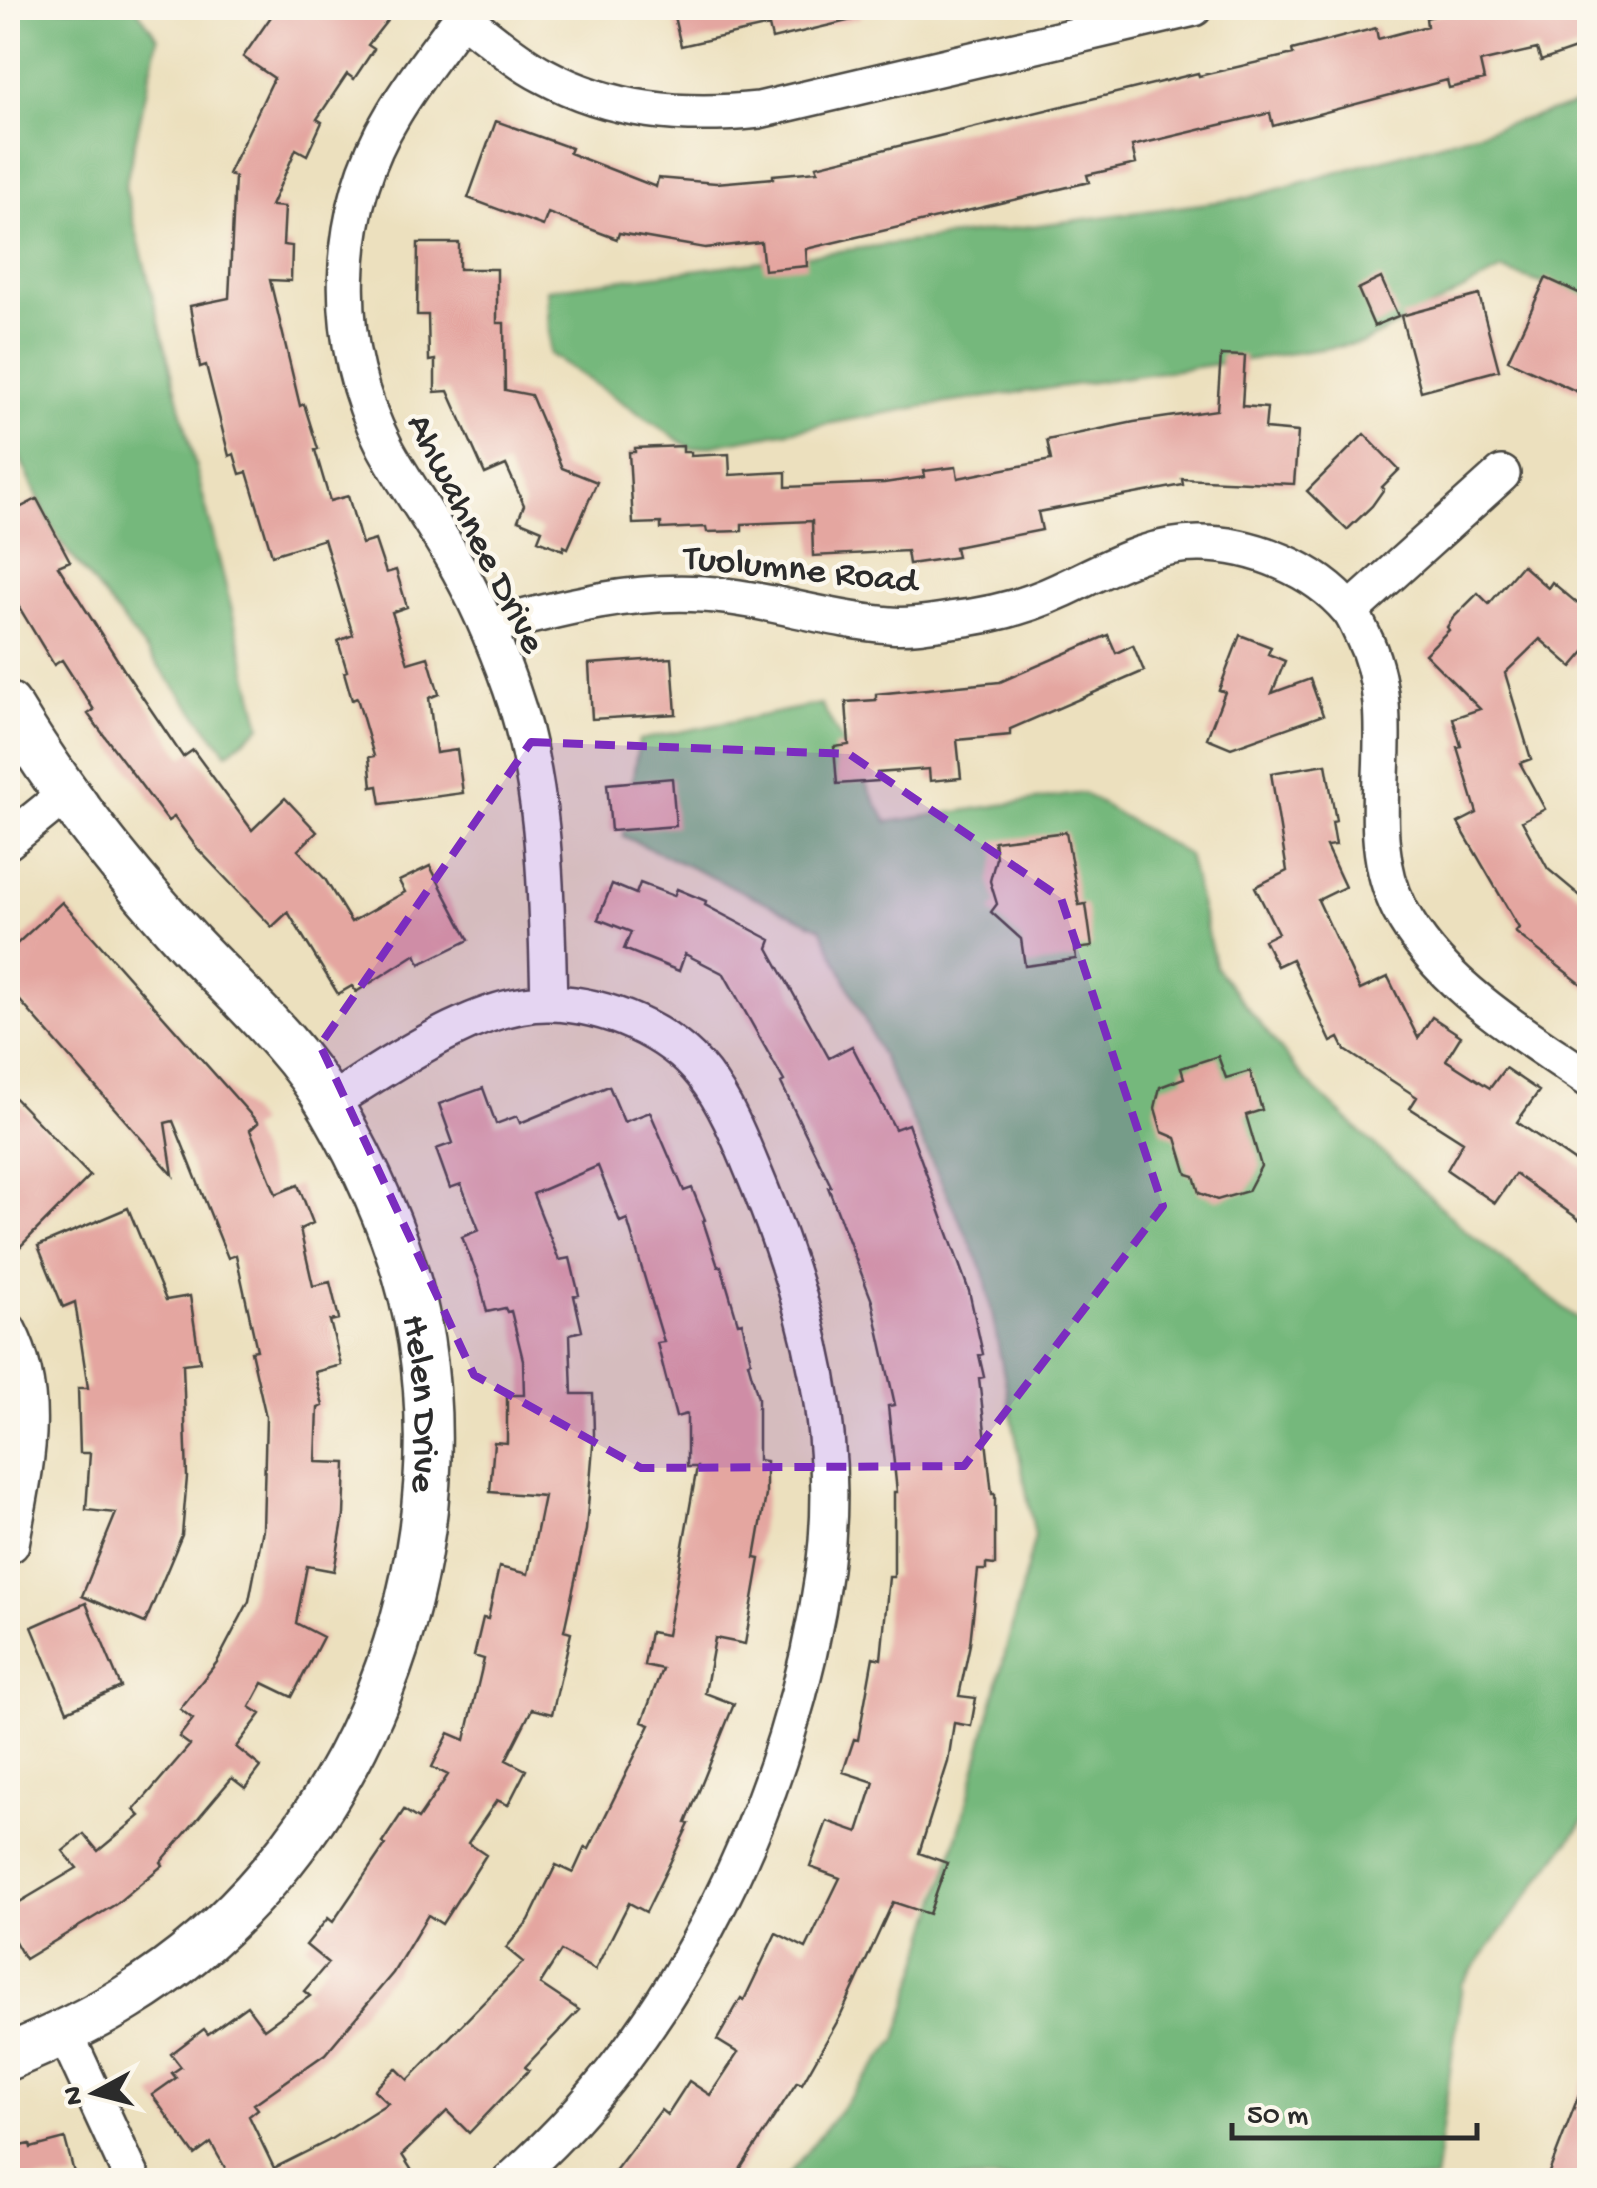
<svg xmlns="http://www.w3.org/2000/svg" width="1597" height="2188" viewBox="0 0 1597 2188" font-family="'Gochi Hand',sans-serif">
	<rect width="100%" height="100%" fill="#fbf7ec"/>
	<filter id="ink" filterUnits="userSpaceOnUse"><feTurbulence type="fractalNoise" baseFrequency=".01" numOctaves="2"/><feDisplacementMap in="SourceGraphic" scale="20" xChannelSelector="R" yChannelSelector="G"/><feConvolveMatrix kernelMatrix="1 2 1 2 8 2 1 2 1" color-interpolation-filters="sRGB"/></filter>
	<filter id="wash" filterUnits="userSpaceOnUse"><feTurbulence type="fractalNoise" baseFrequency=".0048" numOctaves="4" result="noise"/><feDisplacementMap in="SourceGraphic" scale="40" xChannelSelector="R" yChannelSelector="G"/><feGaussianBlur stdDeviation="2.25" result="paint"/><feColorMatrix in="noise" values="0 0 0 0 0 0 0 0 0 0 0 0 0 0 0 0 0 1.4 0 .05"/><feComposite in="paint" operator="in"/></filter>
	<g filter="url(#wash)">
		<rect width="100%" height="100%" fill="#ece0be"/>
		<!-- forest -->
		<path fill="#74b87c" stroke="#507254" stroke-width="2.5" d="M8,8H136L158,38L125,187L261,726L227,753L56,536L8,432Z
			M1589,101V299L1502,270L1363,343L919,407L692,449L550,354L547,289L1247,198Z
			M821,704L887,822L1083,793L1188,855L1216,968L1304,1079L1467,1232L1589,1328V1814L1462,1984L1435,2180H784L897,2039L966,1807L1035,1536L984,1272L821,928L623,836L639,740Z"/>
		<g id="blocks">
			<!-- building -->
			<path fill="#e4a6a0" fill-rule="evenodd" d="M277,8H397L368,45L374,49L354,79L347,74L317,119L322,122L307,155L296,149L271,206L285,207L283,245L292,246L291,281L270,280L300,406L304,404L318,449L315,450L330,501L348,496L362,544L375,540L386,573L396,570L407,607L392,612L408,663L428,657L439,694L429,698L436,753L457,750L463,793L381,804L378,786L372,787L369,757L374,756L357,698L352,700L344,672L347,671L338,641L353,635L324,539L272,555L247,472L240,474L234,454L229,456L206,365L200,367L190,306L229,298L235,177L228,174L274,78L243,57Z
				M672,8H859L860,18L772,39L769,26L681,46Z
				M1500,8H1590V44L1541,61L1537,49L1480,62L1484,80L1449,88L1447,80L1273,126L1270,113L1132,146L1136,164L1087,175L1089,182L806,249L807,266L764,270L761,242L705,248L619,233L617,239L548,213L543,226L468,198L496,121L571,148L569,153L656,187L658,178L716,183L773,178V175L818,171L816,166L1198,73L1199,76L1293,54L1292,50L1376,28L1378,39L1427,26L1426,18L1461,9L1468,10L1469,14Z
				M418,243H459V269H497V323H504L505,390L531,395L562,468L597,482L568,548L564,546L563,550L538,540L542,530L518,520L524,505L506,465L485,474L448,391L435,392V360L429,361L428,315H417Z
				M1381,278L1398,316L1374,326L1358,289Z
				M1546,278L1590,298V368L1578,392L1508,360Z
				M1479,295L1499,370L1421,391L1401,316Z
				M1221,355L1245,356L1242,406L1267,408L1265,429L1298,432L1294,484L1182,479L1183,485L1038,512L1042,530L955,547L957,557L909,564L907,551L813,556L812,521L742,524V531L707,532L706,527L661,529V523L633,524L629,452H635V448L683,446V452H691V456L729,454L730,475L786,472V487L884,483L925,477L924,471L956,467L958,478L1051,460L1047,440L1134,422L1217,410Z
				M1364,434L1399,470L1382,487L1384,489L1372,506L1347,530L1307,491Z
				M37,499L70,561L58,566L124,670L183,757L193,750L252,830L285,798L317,832L298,850L325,879L351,922L405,892L399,881L430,866L469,940L420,964L416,954L356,992L352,986L338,994L288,912L272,927L197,848L174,817L168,821L88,714L94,710L62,660L54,665L8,589V514Z
				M1522,565L1548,588L1552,582L1590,614V646L1572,667L1540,639L1505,673L1531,759L1520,763L1545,809L1522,821L1548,869L1590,904V991L1515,932L1519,928L1458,823L1477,813L1457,747L1461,746L1453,718L1480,709L1425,654L1449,630L1447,627L1453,618L1478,593L1489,604Z
				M1108,635L1116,653L1133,645L1144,671L1010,729V735L957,740L961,778L930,781L929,769L877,773L878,781L837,784L834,747L849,745L846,702L876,700V694L1000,682Z
				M1240,635L1271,647L1268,654L1285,661L1272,693L1310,679L1323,715L1231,748L1207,738L1225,692L1219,690Z
				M672,658L676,714L592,719L589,664Z
				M1326,764L1336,821L1332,822L1336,845L1326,846L1345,887L1318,900L1360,990L1388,977L1418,1038L1432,1017L1461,1036L1446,1060L1490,1088L1505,1068L1539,1091L1517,1122L1590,1172V1227L1515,1174L1495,1203L1447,1170L1463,1142L1410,1108L1417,1097L1345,1050L1339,1038L1331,1042L1292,959L1277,966L1264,940L1278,933L1255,887L1287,871L1271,773Z
				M672,778L676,826L611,831L607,784Z
				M1066,832L1079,905L1086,904L1092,947L1075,949L1076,959L1025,966L1021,939L991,912L997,904L990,881L996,858L994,841Z
				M640,883L674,896L677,889L706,901L705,905L771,940L768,948L829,1058L852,1046L895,1129L908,1124L969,1291L983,1354L979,1355L984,1377L979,1378L992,1494H995V1565L986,1564V1570H978L970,1644L959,1696L976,1698L971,1726L954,1723L948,1762L919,1853L947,1863L929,1914L893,1902L841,2015L802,2084L797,2082L733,2180H608L661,2110L667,2115L689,2081L710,2095L738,2053L717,2040L741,1998L744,2000L776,1933L806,1948L840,1878L810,1867L827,1821L858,1832L874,1782L843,1772L854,1739L858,1740L873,1657L881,1659L889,1577H894V1492H897L888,1406L895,1405L872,1301L828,1187L831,1186L781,1083L784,1081L724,974L685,954L679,971L624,949L631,932L598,919L612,884L636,894Z
				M62,902L258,1123L250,1130L276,1194L298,1185L313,1223L300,1229L313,1286L330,1282L339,1319L330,1321L341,1365L315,1372L323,1406L318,1408L316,1462L346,1463L344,1515L334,1571L307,1566L296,1623L323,1637L292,1697L263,1683L250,1707L261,1714L236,1747L261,1767L245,1788L232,1778L161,1862L163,1865L116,1904L25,1959L8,1929V1909L77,1868L63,1851L84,1834L98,1851L140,1816L134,1810L190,1745L179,1737L193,1719L180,1709L217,1662L249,1601L263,1529L266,1417L251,1351L257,1350L236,1255L228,1258L173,1121L165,1123L173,1175L8,987V952Z
				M1218,1056L1226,1078L1250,1071L1262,1110L1246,1115L1261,1166L1248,1191L1217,1200L1199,1193L1194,1176L1187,1174L1176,1138L1162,1132L1155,1108L1160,1087L1184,1078L1181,1068Z
				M609,1086L624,1122L650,1112L684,1191L692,1188L705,1220L703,1221L718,1267L721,1266L738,1323L742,1322L751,1361L748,1362L758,1398V1460L766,1461V1495L755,1558L760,1559L745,1644L715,1638L705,1693L734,1704L686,1823L689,1824L646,1912L629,1903L595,1970L561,1951L540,1984L579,2010L525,2067L529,2070L469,2133L447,2111L402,2155L418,2180H232L211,2143L195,2155L152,2095L176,2078L172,2073L181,2067L171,2054L204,2029L208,2034L247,2006L264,2029L310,1996L304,1991L328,1963L306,1945L328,1918L333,1922L385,1845L382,1843L404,1810L418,1819L448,1775L432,1767L449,1733L465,1740L484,1659L474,1656L483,1618L488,1619L499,1567L528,1574L544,1496L490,1492L494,1442L507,1443V1395H524L523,1360L511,1311L507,1312L505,1308L487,1312L479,1279L462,1237L479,1230L461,1184L450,1188L436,1149L453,1143L439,1104L483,1088L496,1124L517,1116L520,1123ZM598,1166L620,1222L627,1219L664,1342L657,1343L676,1417L687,1414V1467H697L667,1635L650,1632L644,1665L662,1669L642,1722L650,1725L589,1849L585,1847L573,1873L556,1865L529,1920L506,1948L523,1962L408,2080L396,2068L374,2090L388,2103L328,2141L274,2168L249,2116L258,2109L254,2104L325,2054L393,1973L428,1915L442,1924L486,1855L468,1843L497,1800L508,1805L526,1770L506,1760L532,1709L552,1714L571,1633L564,1631L586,1530L594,1434L593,1394H572L570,1334L582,1331L574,1296L579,1295L570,1258L559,1260L533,1194Z
				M8,1091L90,1176L8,1259Z
				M128,1208L166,1300L190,1296L200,1362L183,1364L187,1477L182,1535L145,1623L82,1596L116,1513L86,1510L90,1453H80L78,1388H88L75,1302L63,1307L38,1246Z
				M86,1603L121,1687L67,1711L32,1627Z
				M1587,2074L1590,2180H1546Z
				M65,2139L76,2180H8V2149L30,2144L31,2148Z"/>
		</g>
	</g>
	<g filter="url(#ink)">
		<use href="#blocks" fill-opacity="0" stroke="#484641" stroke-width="2.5"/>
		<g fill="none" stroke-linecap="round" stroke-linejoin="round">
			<defs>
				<path id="minor" d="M468,8C444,42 416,76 394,113C333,212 331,344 385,447C405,484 431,519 452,557C476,598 495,643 511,688C547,789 546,897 549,1003
					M462,17C488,36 514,60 543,75C611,112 684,118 759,110L1194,8
					M1350,611L1502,474
					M487,627C557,609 631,589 703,594C766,598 826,620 890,625C909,627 930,623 950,620C987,616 1025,607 1059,591C1105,570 1148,543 1201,544C1253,544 1315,569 1349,610C1355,617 1359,628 1363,636C1407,724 1355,823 1400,910C1441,987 1520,1031 1590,1080
					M8,841L66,794
					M329,1103C389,1066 479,1000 552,1003C606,1005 670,1031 704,1075C729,1108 743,1147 759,1185C809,1308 842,1436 824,1569C793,1793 681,2030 511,2180
					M8,1330C44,1399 24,1471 11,1544
					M65,2033L133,2180"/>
				<g id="tertiary">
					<path id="s1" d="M8,705C60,791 122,870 190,944C239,996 296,1046 332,1108C373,1179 408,1259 421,1341C459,1591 346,1864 127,1998C89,2022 49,2040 8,2057"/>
				</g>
			</defs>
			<!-- minor casing -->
			<use href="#minor" stroke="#484641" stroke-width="40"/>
			<!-- tertiary casing -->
			<use href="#tertiary" stroke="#484641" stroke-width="50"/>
			<!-- minor -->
			<use href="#minor" stroke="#fff" stroke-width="35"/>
			<!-- tertiary -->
			<use href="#tertiary" stroke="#fff" stroke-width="45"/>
		</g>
	</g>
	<!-- marked area -->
	<path fill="#7b2cbf" fill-opacity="0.2" stroke="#7b2cbf" stroke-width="8" stroke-dasharray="20 12" stroke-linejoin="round" d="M531,742L849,754L1061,898L1163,1206L964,1466L641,1468L474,1375L320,1045Z"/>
	<g text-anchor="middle" stroke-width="9" stroke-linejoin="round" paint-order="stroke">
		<!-- street labels -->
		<g font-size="38" fill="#2b2b2b" stroke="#fbf7ec">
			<text transform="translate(479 532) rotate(63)" y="13">Ahwahnee Drive</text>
			<text transform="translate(801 566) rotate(6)" y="13">Tuolumne Road</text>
			<text dy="13" stroke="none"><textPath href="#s1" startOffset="832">Helen Drive</textPath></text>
		</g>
	</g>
	<!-- margin -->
	<rect width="1597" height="2188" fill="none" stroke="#fbf7ec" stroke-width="40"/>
	<!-- north arrow -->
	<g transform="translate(95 2093) rotate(263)" stroke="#fbf7ec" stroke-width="8" paint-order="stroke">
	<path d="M0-8L18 38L0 25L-18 38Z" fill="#2b2b2b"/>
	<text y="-15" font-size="28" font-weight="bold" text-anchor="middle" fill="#2b2b2b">N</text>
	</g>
	<!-- scale -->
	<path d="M1232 2123v15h245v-15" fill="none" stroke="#2b2b2b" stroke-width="5"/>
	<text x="1247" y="2123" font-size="30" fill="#2b2b2b" stroke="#fbf7ec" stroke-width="8" paint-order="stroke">50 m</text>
</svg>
